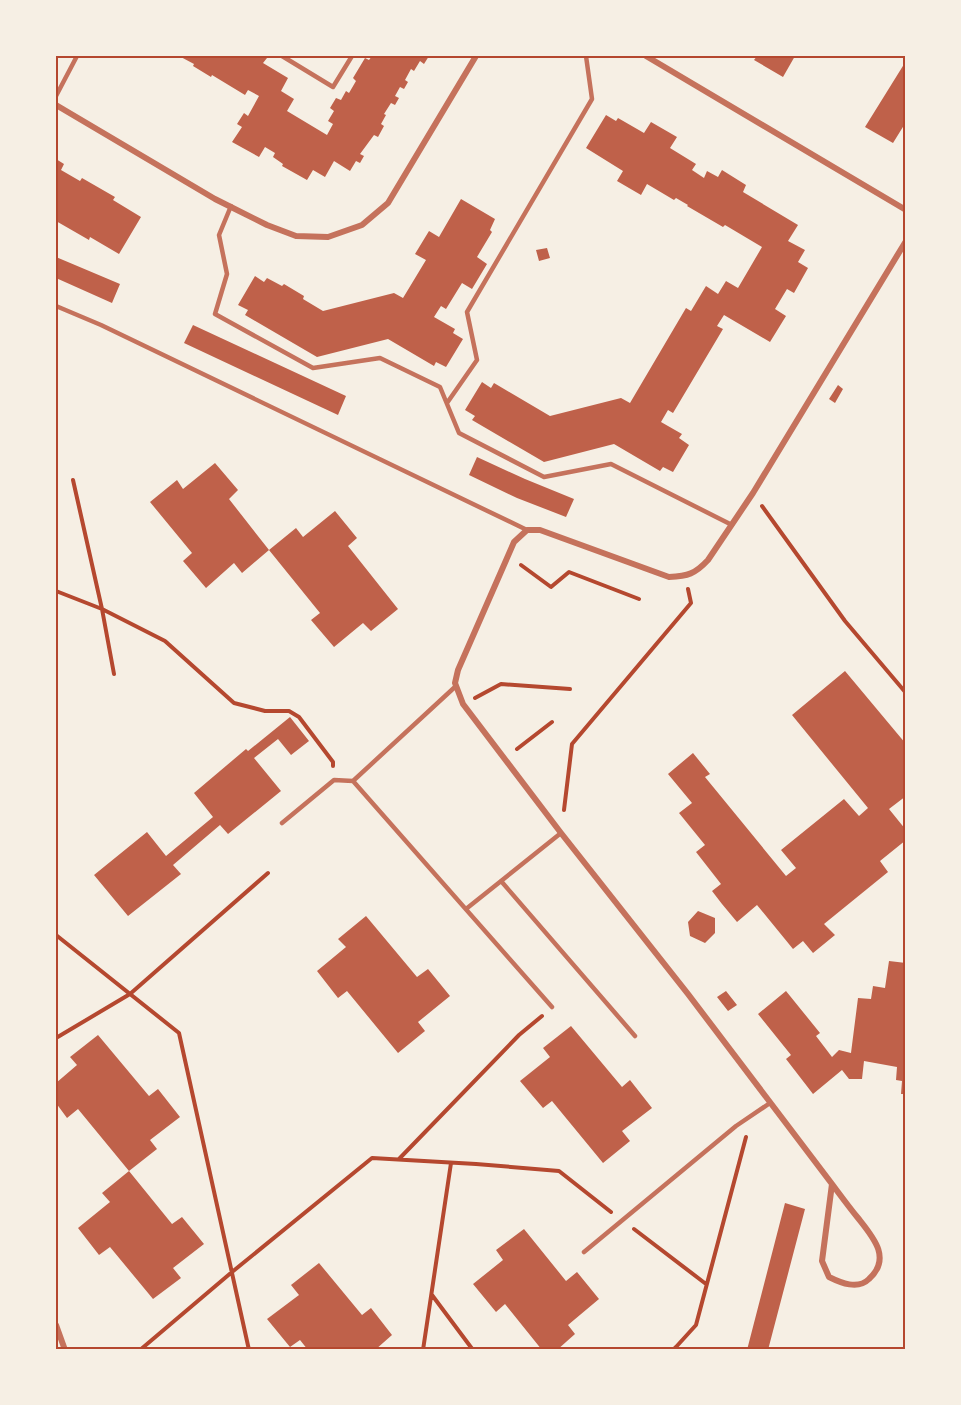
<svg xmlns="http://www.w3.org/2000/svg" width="961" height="1405" viewBox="0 0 961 1405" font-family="Inter,sans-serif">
	<rect width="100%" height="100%" fill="#f6efe4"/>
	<!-- building -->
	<path fill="#bf614a" d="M179,56H263L267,58L263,63L288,78L281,91L294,99L287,111L327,135L333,124L328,121L334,111L330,108L336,98L341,100L346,91L349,93L356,81L353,78L365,58L369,60L372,56H429L424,64L420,61L414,71L411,69L405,80L408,82L404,89L400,87L395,96L399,98L395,105L391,103L384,114L386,115L381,124L384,126L378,137L374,135L360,154L364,156L360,163L356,161L350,171L334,161L325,177L313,170L307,180L282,166L283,164L273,157L275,153L265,147L259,157L232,142L242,127L237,124L244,113L248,116L259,96L248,90L245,95L212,75L211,77L193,66L194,64Z
		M757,56H795L783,77L754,60Z
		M906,61V122L893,143L865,127Z
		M606,115L616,121L618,118L644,133L651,122L677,137L670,148L696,164L692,170L704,178L707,171L718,177L722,170L746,185L743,192L798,225L788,241L805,250L798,262L808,268L794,293L787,289L775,309L786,316L770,342L724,315L717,326L723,329L673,413L668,410L661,422L682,434L679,438L689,445L673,472L663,467L660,471L614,444L544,462L472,420L475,416L465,410L482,382L491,388L494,383L550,416L621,398L630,403L686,308L691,311L706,286L718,294L726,281L738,288L762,247L725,225L723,227L687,206L688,205L676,198L674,200L647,184L641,195L617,181L623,171L586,148Z
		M56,159L64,164L61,170L80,181L82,178L115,197L113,200L141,217L119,254L90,237L89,240L56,221L58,218L56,216Z
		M461,199L495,219L490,230L492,232L477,257L487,264L472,289L462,283L446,309L441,306L434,317L455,329L453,333L463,339L446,367L436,362L434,366L388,339L317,357L245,315L248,310L238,305L255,276L264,282L267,278L282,286L284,284L304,296L303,299L323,311L394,293L403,298L426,260L415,254L429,231L439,237Z
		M547,248L550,258L539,261L536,250Z
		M56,257L120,284L112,303L56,278Z
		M193,325L346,396L338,415L184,343Z
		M838,385L843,389L835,403L829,399Z
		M477,457L525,479L574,499L566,517L517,498L469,475Z
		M215,463L238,490L229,499L269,550L242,573L234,563L206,588L183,561L192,553L150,502L177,480L183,489Z
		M335,511L357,538L348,546L398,609L371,631L363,623L334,647L311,620L320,613L269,550L296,528L303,537Z
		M845,671L906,744V796L889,809L906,830V840L880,861L888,872L824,924L835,935L813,953L803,941L793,949L757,905L737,922L722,904L712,891L721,884L696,852L705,845L679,813L692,803L668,774L693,753L710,774L705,777L786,876L796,868L781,850L844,799L859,816L868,808L792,715Z
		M290,717L309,741L291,755L278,739L254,758L281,791L228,834L220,825L173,865L181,874L128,916L94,875L147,832L166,856L213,817L194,793L246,749L248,751Z
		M698,911L715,918V933L705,943L690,936L688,922Z
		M366,916L417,977L428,969L450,996L418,1022L425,1031L398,1053L347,991L338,998L317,971L346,947L338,939Z
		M889,961L906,963V1094H901L902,1081L896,1080L897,1067L864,1061L862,1079H849L842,1070L813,1094L786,1059L791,1055L758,1014L786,991L820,1033L816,1036L832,1057L839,1050L851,1053L858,998L871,999L873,986L885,988Z
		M726,991L737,1005L728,1011L717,997Z
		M571,1026L622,1087L630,1080L652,1108L622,1131L630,1141L603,1163L552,1101L543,1108L520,1081L550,1057L543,1048Z
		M98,1035L149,1096L158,1089L180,1117L150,1140L157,1149L129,1171L78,1109L67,1118L56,1103V1083L77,1065L70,1057Z
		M129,1171L172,1224L182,1217L204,1244L173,1268L181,1278L153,1299L110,1247L99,1255L78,1228L110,1202L102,1193Z
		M785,1203L805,1209L768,1350H747Z
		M524,1229L566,1281L577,1272L599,1299L568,1325L575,1334L557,1350H542L505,1304L496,1312L473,1284L503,1260L496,1250Z
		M319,1263L362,1315L371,1308L392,1335L375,1350H308L300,1340L290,1347L267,1319L299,1295L291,1285Z"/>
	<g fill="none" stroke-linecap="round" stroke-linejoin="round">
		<!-- path -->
		<path stroke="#b5482f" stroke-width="4" d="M73,480L102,609L114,674
			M762,506L845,621L906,693
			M521,565L551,587L569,572L639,599
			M56,591L102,609L165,641L234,703L265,711H289L299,717L333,762V766
			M475,698L501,684L570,689
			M517,749L552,722
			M564,810L572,744L691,603L688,589
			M56,935L179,1033L249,1350
			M56,1038L130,994L268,873
			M399,1159L519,1035L542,1016
			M634,1229L706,1284
			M432,1295L473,1350
			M140,1350L232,1272L372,1158L476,1164L559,1171L611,1212
			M423,1350L451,1163
			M673,1350L676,1347L696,1325L746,1137"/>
		<!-- service -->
		<path stroke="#c5725c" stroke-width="4.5" d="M282,56L333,87L352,56
			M56,96L77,56
			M231,206L219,235L227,274L215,314L313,368L380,358L440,387L459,433L544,477L611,464L732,525
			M56,306L101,325L527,530
			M447,403L477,360L467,312L592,99L586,56
			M456,686L353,781L552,1007
			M282,823L334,780L353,781
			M501,881L635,1036
			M466,909L561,833
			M584,1252L736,1126L770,1103"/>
		<!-- minor -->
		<path stroke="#c5725c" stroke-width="6" d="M646,56L906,210
			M56,105L215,199L267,225L296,236L328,237L362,225L388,203L476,56
			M832,1184C841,1196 849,1207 858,1218C873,1237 892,1258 869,1279C858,1290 841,1283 829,1277L822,1261L832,1184L688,994L561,833L463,704L455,683L458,670L514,542L527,530H540L669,577C688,576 695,574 708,560L753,493L906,241
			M56,1325L65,1350"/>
	</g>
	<!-- border -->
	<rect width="961" height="1405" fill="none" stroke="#f6efe4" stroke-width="114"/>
	<rect x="57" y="57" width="847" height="1291" fill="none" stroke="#b5482f" stroke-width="2"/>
</svg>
